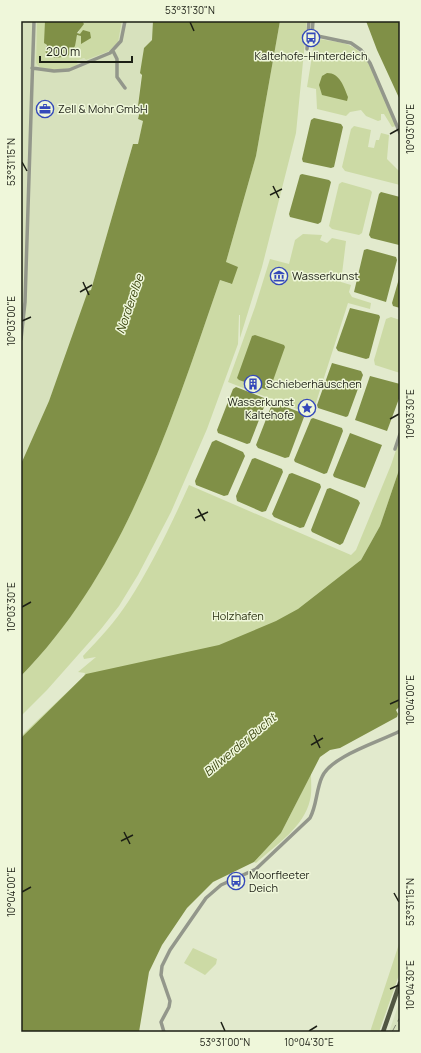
<svg xmlns="http://www.w3.org/2000/svg" width="421" height="1053" viewBox="0 0 421 1053" font-family="Manrope,sans-serif">
	<rect width="100%" height="100%" fill="#e2eacd"/>
	<!-- built -->
	<path fill="#d7e1bd" d="M21,21H37L36,63L41,67L53,69L84,58L86,60L100,54L119,37L122,21H153L154,29L152,40L144,48L138,106L141,107L138,119L143,121L138,145L133,144L91,290L49,401L21,464Z
		M400,1000V1032H389Z"/>
	<!-- green -->
	<path fill="#ccdaa5" d="M37,21H45L46,53L47,56L56,58L68,56C71,51 82,26 82,21H122L118,42L109,51L86,60L84,58L76,61L78,65C68,69 43,75 36,63Z
		M280,21H307L296,133L262,267L240,338V315H239L238,344L207,429L171,512L138,575L119,606L101,629L47,690L21,716V676C126,568 172,419 220,280L231,284L226,262L256,156Z
		M315,38C326,41 341,41 351,46C375,58 386,102 396,126L392,127L384,114H381V120L378,121L366,116L361,110L350,112L346,116L317,109L316,89L307,87Z
		M354,126L371,130L368,147L374,148L376,140H379L381,133L389,135L387,159L400,172V185L345,171L342,167L351,129Z
		M342,182L370,190L372,192L362,233L359,235L332,229L329,226L339,184Z
		M303,234L322,235L320,240L327,243L332,238L346,241L341,282L351,285L349,292L352,297L371,303L370,309L348,303L312,415L228,382L255,307L270,259L289,264L295,240Z
		M391,317L400,320V373L375,365L374,360L386,319Z
		M400,438V467L380,526L361,560L21,976V736L84,676L85,673L78,672L96,657L84,659L83,656C99,639 115,622 128,602C152,565 171,525 189,485L351,555L356,550L391,465Z
		M311,774C311,783 312,792 310,800C304,827 276,845 256,863L254,862L281,833Z
		M400,941V972L379,1032H370Z
		M193,948L217,959L216,964L205,975L184,963Z"/>
	<!-- water -->
	<path fill="#809047" d="M45,21H82L84,24L77,33L80,34L83,30L90,32L91,38L81,44V36L77,35L75,46L68,56L56,58L47,56L45,50L47,45L44,43Z
		M153,21H280L256,156L226,262L238,267L232,284L220,280C172,419 126,569 21,676V464L49,401L88,291L91,290L133,144H138L143,121L138,119L141,107L138,106L142,75L140,73L144,48L152,40Z
		M366,21H400V100L377,50Z
		M327,73C340,73 344,87 348,97L347,101L322,95L319,85L322,76Z
		M314,118L341,124L343,127L334,167L331,168L303,162L302,159L311,120Z
		M302,174L329,180L331,182L321,222L318,224L290,217L289,214L300,175Z
		M381,192L400,197L399,245L371,238L369,235L379,194Z
		M367,249L396,257L397,260L386,302L354,292L364,250Z
		M400,275V308L393,306L392,303Z
		M350,308L379,315L380,317L369,358L366,359L338,351L336,348Z
		M255,335L284,345L285,347L270,389L268,390L239,380L237,378L252,336Z
		M332,363L361,371L363,375L348,416L346,417L318,408L317,405Z
		M370,376L400,384V396L387,431L355,420Z
		M236,387L264,398L266,402L250,443L247,444L218,433L217,430L233,389Z
		M276,403L302,413L304,417L289,457L285,458L258,448L256,445L272,404Z
		M313,418L342,428L343,431L327,473L324,474L295,462L294,460L311,419Z
		M350,433L382,445L365,488L334,477L333,475Z
		M216,440L243,452L245,456L228,495L224,496L196,485L195,481L212,442Z
		M255,458L282,469L283,472L266,511L262,512L237,501L236,496L252,459Z
		M400,467V706L396,710L398,714L397,717L340,748L330,750L320,757L281,833L254,862L213,882L187,908L162,945L149,972L139,1032H21V738L86,674L219,645L276,621L298,609L361,560L380,526Z
		M292,473L320,484L321,487L304,527L300,528L274,517L272,514L289,474Z
		M330,488L358,500L360,503L343,543L340,545L312,532L311,530L327,489Z"/>
	<g fill="none" stroke-linecap="round" stroke-linejoin="round">
		<!-- minor -->
		<path stroke="#93978b" stroke-width="3.5" d="M308,34L351,43L361,50L370,63L400,133
			M312,34L313,21
			M307,49L309,21
			M113,51L117,59V77L125,88
			M32,68L54,71L69,70L110,53L121,41L125,21
			M21,339L25,302L34,21
			M395,449L400,434
			M164,1032L161,1022L169,1007L170,1001L161,975L162,966L170,950L206,898L221,885L256,869L310,818C317,805 316,790 322,777C331,756 379,742 400,731"/>
		<!-- major -->
		<path stroke="#515642" stroke-width="4.5" d="M383,1032L400,983"/>
		<!-- rail -->
		<path stroke="#858a76" stroke-width="1" stroke-dasharray="8 4" stroke-linecap="butt" d="M392,1032L400,1017"/>
	</g>
	<!-- ticks -->
	<path fill="none" stroke="#1c1f15" stroke-width="1.5" d="M190,22L194,31M390,134L399,129M22,162L27,171M273,186L279,198M270,195L282,189M83,282L89,295M80,292L92,285M22,321L31,317M390,419L399,414M198,509L205,521M195,518L208,512M22,607L31,602M390,704L399,700M314,735L320,748M311,745L323,738M124,832L130,844M121,841L133,835M22,892L31,887M394,893L399,902M390,989L399,985M221,1022L225,1031M309,1031L317,1026"/>
	<!-- icons -->
	<defs>
		<symbol id="bus-ring" viewBox="-11 -11 22 22"><circle r="9.5" fill="#eff7da" stroke="#3449ba" stroke-width="1.5"/><path d="M-5-6H5V4H4V6H2V4H-2V6H-4V4H-5ZM-3.5-4V0h7V-4ZM-3.5 1.2v1.5H-2V1.2ZM2 1.2v1.5H3.5V1.2Z" fill="#3449ba"/></symbol>
		<symbol id="office-ring" viewBox="-11 -11 22 22"><circle r="9.5" fill="#eff7da" stroke="#3449ba" stroke-width="1.5"/><path d="M-6-3h4V-5.5h4V-3h4V5H-6ZM-1-4.5V-3h2v-1.5ZM-6 0V1H6V0Z" fill="#3449ba"/></symbol>
		<symbol id="museum-ring" viewBox="-11 -11 22 22"><circle r="9.5" fill="#eff7da" stroke="#3449ba" stroke-width="1.5"/><path d="M0-6L6-3V-2H-6V-3ZM-5-1h2V3h-2ZM-1-1h2V3h-2ZM3-1h2V3H3ZM-6 4H6V6H-6Z" fill="#3449ba"/></symbol>
		<symbol id="building-ring" viewBox="-11 -11 22 22"><circle r="9.5" fill="#eff7da" stroke="#3449ba" stroke-width="1.5"/><path d="M-4-6H4V6H1V3H-1V6H-4ZM-2.5-4.3h1.7v1.8h-1.7ZM.8-4.3h1.7v1.8H.8ZM-2.5-1h1.7V.8h-1.7ZM.8-1h1.7V.8H.8Z" fill="#3449ba"/></symbol>
		<symbol id="sight-ring" viewBox="-11 -11 22 22"><circle r="9.5" fill="#eff7da" stroke="#3449ba" stroke-width="1.5"/><path d="M0-6L1.8-2.2L6-1.7L2.9 1.2L3.7 5.4L0 3.3L-3.7 5.4L-2.9 1.2L-6-1.7L-1.8-2.2Z" fill="#3449ba"/></symbol>
	</defs>
	<g fill-rule="evenodd">
		<use href="#bus-ring" x="301" y="28" width="20" height="20"/>
		<use href="#office-ring" x="35" y="99" width="20" height="20"/>
		<use href="#museum-ring" x="269" y="266" width="20" height="20"/>
		<use href="#building-ring" x="243" y="374" width="20" height="20"/>
		<use href="#sight-ring" x="297" y="398" width="20" height="20"/>
		<use href="#bus-ring" x="226" y="871" width="20" height="20"/>
	</g>
	<g text-anchor="middle" stroke-width="3" stroke-linejoin="round" paint-order="stroke">
		<!-- poi labels -->
		<g font-size="11" fill="#1c1f15" stroke="#eff7da" text-anchor="start">
			<text x="311" y="60" text-anchor="middle">Kaltehofe-Hinterdeich</text>
			<text x="58" y="113">Zell &amp; Mohr GmbH</text>
			<text x="292" y="280">Wasserkunst</text>
			<text x="266" y="388">Schieberhäuschen</text>
			<text x="294" y="406" text-anchor="end">Wasserkunst<tspan x="294" dy="13">Kaltehofe</tspan></text>
			<text x="249" y="879">Moorfleeter<tspan x="249" dy="13">Deich</tspan></text>
		</g>
		<!-- park labels -->
		<g font-size="11" fill="#2e3515" stroke="#eff7da">
			<text x="238" y="620">Holzhafen</text>
		</g>
		<!-- water labels -->
		<g font-size="12" font-style="italic" fill="#3e4912" stroke="#eff7da">
			<text transform="translate(130 304) rotate(-71)" y="4">Norderelbe</text>
			<text transform="translate(240 745) rotate(-40)" y="4">Billwerder Bucht</text>
		</g>
	</g>
	<!-- border -->
	<rect width="421" height="1053" fill="none" stroke="#eff7da" stroke-width="44"/>
	<!-- scale -->
	<path d="M40 56v6h92v-6" fill="none" stroke="#1c1f15" stroke-width="2"/>
	<text x="46" y="56" font-size="12" fill="#1c1f15" stroke="#eff7da" stroke-width="3" paint-order="stroke">200 m</text>
	<rect x="22" y="22" width="377" height="1009" fill="none" stroke="#1c1f15" stroke-width="1.5"/>
	<g font-size="10" text-anchor="middle" fill="#1c1f15">
		<text x="190" y="14">53°31'30"N</text>
		<text transform="translate(410 129) rotate(-90)" y="4">10°03'00"E</text>
		<text transform="translate(11 162) rotate(-90)" y="4">53°31'15"N</text>
		<text transform="translate(11 321) rotate(-90)" y="4">10°03'00"E</text>
		<text transform="translate(410 414) rotate(-90)" y="4">10°03'30"E</text>
		<text transform="translate(11 607) rotate(-90)" y="4">10°03'30"E</text>
		<text transform="translate(410 700) rotate(-90)" y="4">10°04'00"E</text>
		<text transform="translate(11 892) rotate(-90)" y="4">10°04'00"E</text>
		<text transform="translate(410 902) rotate(-90)" y="4">53°31'15"N</text>
		<text transform="translate(410 985) rotate(-90)" y="4">10°04'30"E</text>
		<text x="225" y="1046">53°31'00"N</text>
		<text x="309" y="1046">10°04'30"E</text>
	</g>
</svg>
